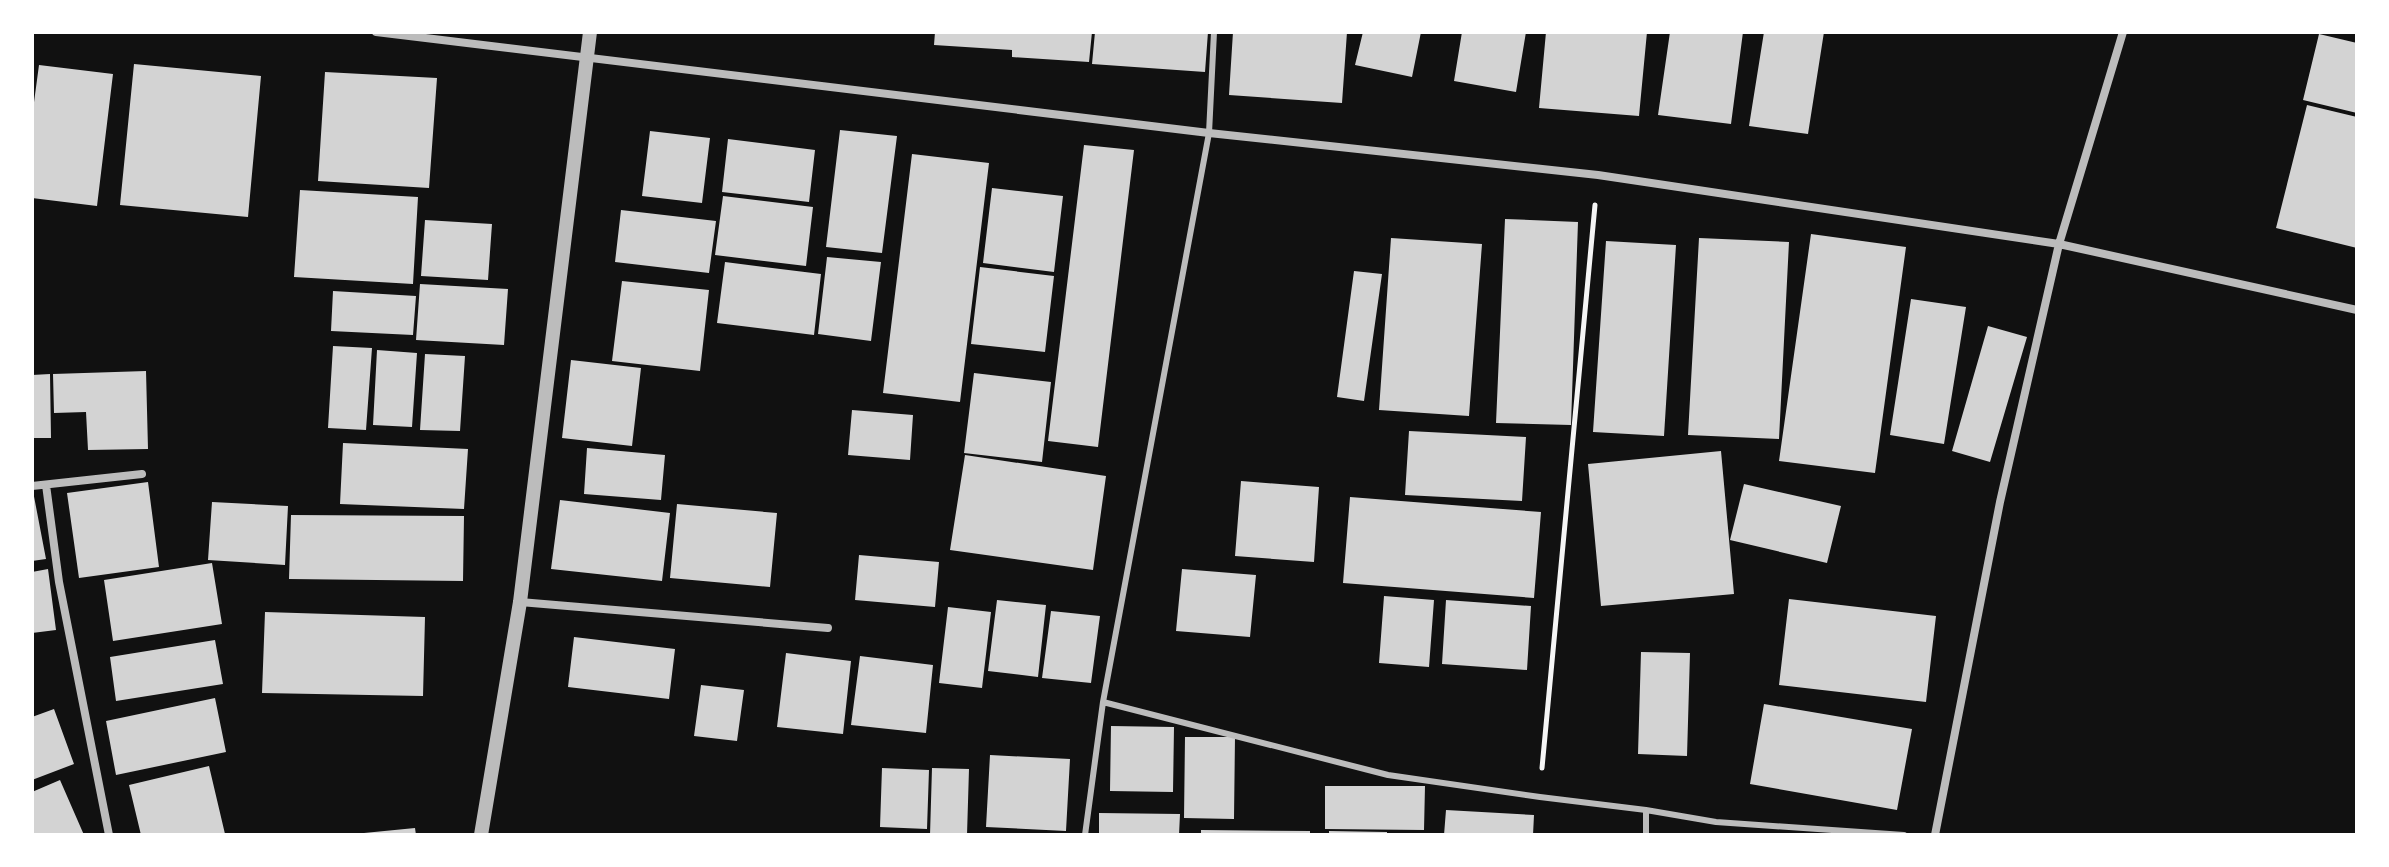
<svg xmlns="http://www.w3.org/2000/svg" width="2389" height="867" viewBox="0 0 2389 867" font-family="'DM Sans',sans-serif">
	<rect width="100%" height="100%" fill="#111"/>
	<!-- building -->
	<path fill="#d3d3d3" d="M935,32H1092L1089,62L1012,57V50L934,45Z
		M1095,32H1208L1205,72L1092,64Z
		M1233,32H1347L1342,103L1229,95Z
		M1363,32H1421L1412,77L1355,65Z
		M1462,32H1526L1516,92L1454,81Z
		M1546,32H1647L1639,116L1539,108Z
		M1670,32H1743L1731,124L1658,115Z
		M1764,32H1824L1808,134L1749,126Z
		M2319,34L2357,43V113L2303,100Z
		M134,64L261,76L248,217L120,205Z
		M39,65L113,74L97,206L32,198V117Z
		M325,72L437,78L429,188L318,181Z
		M2307,105L2357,117V248L2276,228Z
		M840,130L897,136L882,253L826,247Z
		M650,131L710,138L702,203L642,196Z
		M728,139L815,150L809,202L722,192Z
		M1084,145L1134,150L1098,447L1048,441Z
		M912,154L989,163L960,402L883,393Z
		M992,188L1063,196L1054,272L983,263Z
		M300,190L418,197L413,284L294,277Z
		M723,196L813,207L806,266L715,255Z
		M621,210L716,221L709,273L615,262Z
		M1505,219L1578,222L1571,425L1496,423Z
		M425,220L492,224L488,280L421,276Z
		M1811,234L1906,247L1875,473L1779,461Z
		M1391,238L1482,244L1469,416L1379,410Z
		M1699,238L1789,242L1779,439L1688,435Z
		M1606,241L1676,245L1664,436L1593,432Z
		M827,257L881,262L871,341L818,334Z
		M725,262L821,274L814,335L717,323Z
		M980,267L1054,276L1045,352L971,344Z
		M1354,271L1382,274L1364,401L1337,397Z
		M622,281L709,290L700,371L612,361Z
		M420,284L508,289L504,345L416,340Z
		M333,291L416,296L413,335L331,331Z
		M1911,299L1966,307L1944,444L1890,435Z
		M1988,326L2027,337L1990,462L1952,451Z
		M333,346L372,348L366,430L328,428Z
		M377,350L417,353L412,427L373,425Z
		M425,354L465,356L460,431L420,430Z
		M571,360L641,368L632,446L562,438Z
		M146,371L148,449L88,450L86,412L54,413L53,374Z
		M974,373L1051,382L1042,462L964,453Z
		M50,374L51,438H32V375Z
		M852,410L913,415L910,460L848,455Z
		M1409,431L1526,437L1522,501L1405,495Z
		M343,443L468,449L464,509L340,504Z
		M587,448L665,455L661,500L584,494Z
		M1721,451L1734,594L1601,606L1588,464Z
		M965,455L1106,476L1093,570L950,550Z
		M1241,481L1319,487L1314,562L1235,556Z
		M148,482L159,567L79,578L67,493Z
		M1744,484L1841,506L1827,563L1730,540Z
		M32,486L46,559L32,561Z
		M1350,497L1541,512L1534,598L1343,583Z
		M560,500L670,513L662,581L551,569Z
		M212,502L288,506L285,565L208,560Z
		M677,504L777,513L770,587L670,578Z
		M291,515L464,516L463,581L289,579Z
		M859,555L939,562L935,607L855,600Z
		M212,563L222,624L113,641L104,580Z
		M48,569L56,630L32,633V572Z
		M1182,569L1256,575L1250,637L1176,631Z
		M1384,596L1434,600L1429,667L1379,663Z
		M1789,599L1936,616L1926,702L1779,685Z
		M997,600L1046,605L1038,677L988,671Z
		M1446,600L1531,606L1527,670L1442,664Z
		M948,607L991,612L982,688L939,683Z
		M1051,611L1100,616L1091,683L1042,678Z
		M265,612L425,617L423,696L262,693Z
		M574,637L675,649L669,699L568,687Z
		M215,640L223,684L116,701L110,657Z
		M1641,652L1690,653L1687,756L1638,754Z
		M786,653L851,661L843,734L777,727Z
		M860,656L933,665L926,733L851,725Z
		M701,685L744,690L737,741L694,736Z
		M215,698L226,752L116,775L106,721Z
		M1764,704L1912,729L1897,810L1750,784Z
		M54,709L74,764L32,780V717Z
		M1111,726L1174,727L1173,792L1110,791Z
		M1185,737H1235L1234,819L1184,818Z
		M990,755L1070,759L1066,831L986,827Z
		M209,766L225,834L141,835L129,785Z
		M882,768L929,770L927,829L880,827Z
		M932,768L969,769L967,835H930Z
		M60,780L84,835H32V792Z
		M1325,786H1425L1424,830L1325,829Z
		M1446,810L1534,815L1533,835H1444Z
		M1099,813L1180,814L1179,835H1099Z
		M415,828L416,835H364V833Z
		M1201,830L1310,831V835H1201Z
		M1329,831L1387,832V835H1329Z"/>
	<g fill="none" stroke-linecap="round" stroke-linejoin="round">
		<!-- path -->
		<path stroke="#f5f5f5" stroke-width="5" d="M1542,768L1595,205"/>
		<!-- service -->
		<path stroke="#bcbcbc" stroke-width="6" d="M1103,702L1388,775L1540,797L1646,810L1716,822L1904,835
			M1085,835L1103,702L1209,133L1214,32
			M1646,835V810"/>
		<!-- minor -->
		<path stroke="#bcbcbc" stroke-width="8" d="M376,32L1209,133L1598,175L2059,244L2357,310
			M46,485L59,582L109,835
			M32,486L142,474
			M520,602L828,628
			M1935,835L2000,502L2059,244L2123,32"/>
		<!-- tertiary -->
		<path stroke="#bcbcbc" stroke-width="14" d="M481,835L520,602L590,32"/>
	</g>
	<!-- border -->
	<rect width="2389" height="867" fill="none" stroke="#ffffff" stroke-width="68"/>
</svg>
